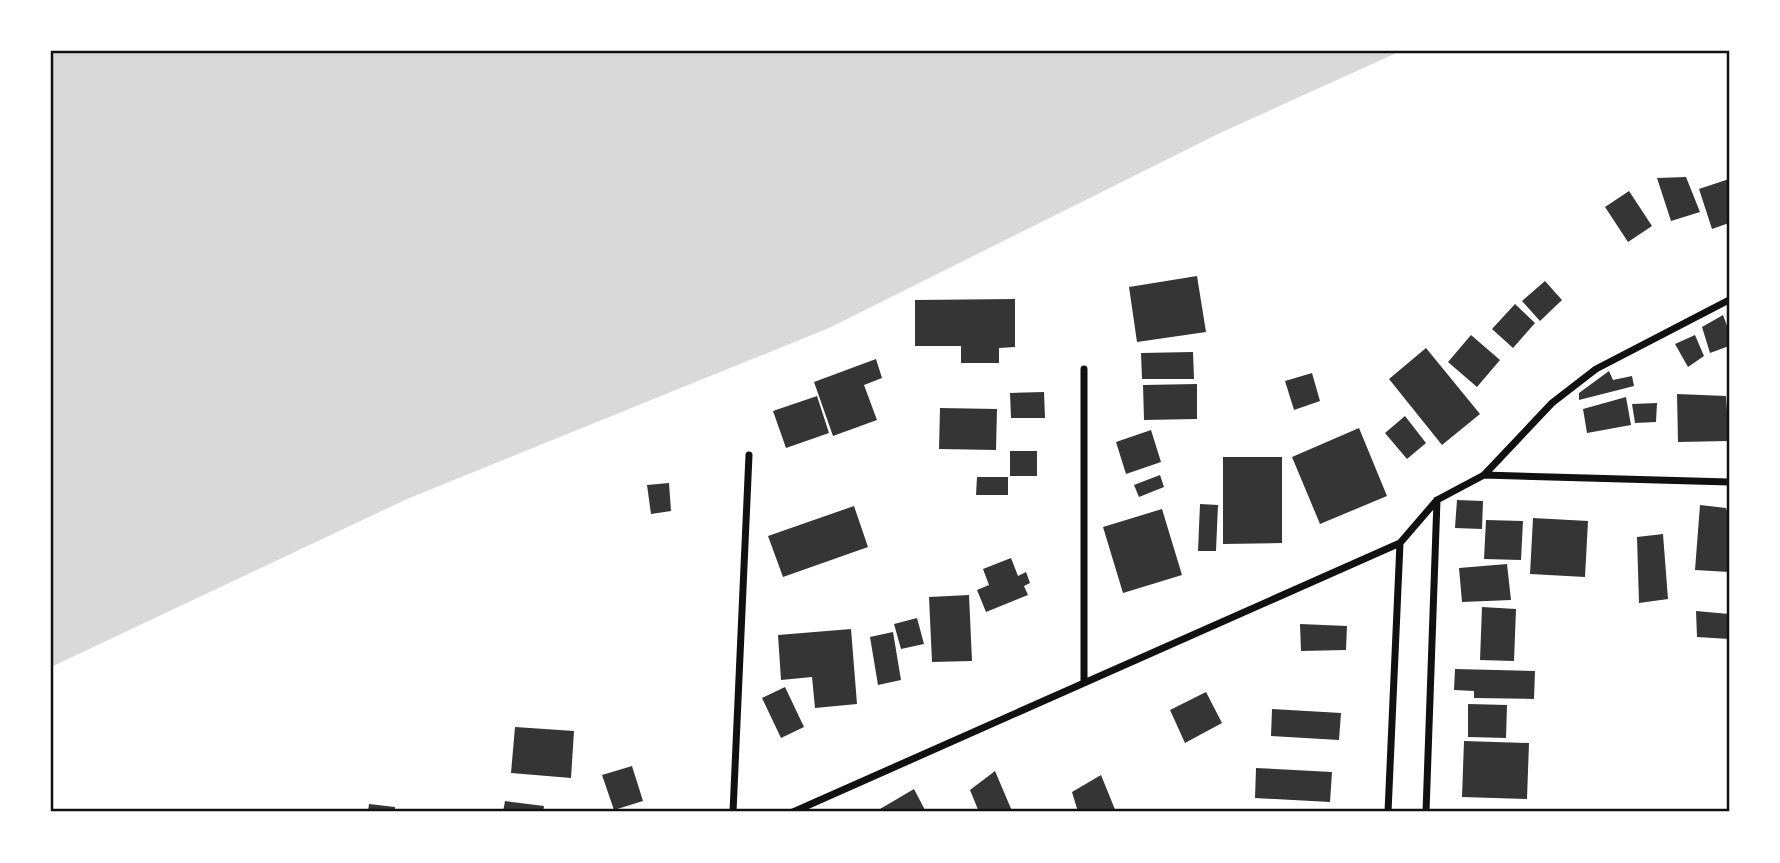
<svg xmlns="http://www.w3.org/2000/svg" width="1780" height="863" viewBox="0 0 1780 863" font-family="'Asap Condensed',sans-serif">
	<rect width="100%" height="100%" fill="#fff"/>
	<!-- water -->
	<path fill="#d9d9d9" d="M51,51H1401L1220,133L829,328L407,499L51,667Z"/>
	<!-- building -->
	<path fill="#353535" d="M1686,177L1700,212L1671,221L1657,178Z
		M1729,179V223L1712,229L1699,189Z
		M1629,191L1652,226L1628,242L1605,207Z
		M1197,276L1206,332L1137,342L1129,287Z
		M1545,281L1562,300L1540,321L1522,301Z
		M1015,299V347L999,348V363H961V346H915V300Z
		M1515,304L1535,323L1513,348L1492,329Z
		M1723,315L1729,331V346L1710,353L1702,327Z
		M1471,335L1500,360L1477,387L1448,362Z
		M1695,335L1704,356L1688,367L1675,344Z
		M1426,348L1480,414L1442,445L1389,379Z
		M1193,352L1194,379H1142L1141,353Z
		M876,359L882,378L864,385L877,420L833,436L814,382Z
		M1609,371L1613,380L1632,376L1634,386L1579,400V393Z
		M1312,373L1320,401L1294,410L1285,381Z
		M1197,384V419L1144,420L1143,385Z
		M1044,392L1045,418H1011L1010,393Z
		M1677,394L1726,396L1729,441L1678,442Z
		M817,396L829,433L786,448L773,411Z
		M1626,397L1631,425L1587,433L1583,409Z
		M1657,403L1656,422L1635,423L1632,404Z
		M940,408L997,409L996,450L939,449Z
		M1405,416L1426,443L1407,459L1385,433Z
		M1359,428L1387,496L1320,524L1292,457Z
		M1151,430L1161,462L1126,474L1116,442Z
		M1010,451H1037V476H1010Z
		M1223,457H1282V543L1223,544Z
		M1160,475L1164,487L1139,497L1134,485Z
		M977,477H1008V495H976Z
		M669,483L671,511L651,514L647,485Z
		M1457,500L1483,501L1482,529L1455,528Z
		M1200,504L1218,505L1216,551H1198Z
		M1700,505L1726,508L1729,516V572L1695,570Z
		M854,506L868,547L783,577L768,536Z
		M1162,509L1182,575L1123,593L1103,527Z
		M1533,518L1588,521L1585,577L1530,574Z
		M1486,520L1523,521L1521,560L1484,559Z
		M1663,534L1668,599L1639,603L1637,537Z
		M1011,558L1018,576L1026,572L1030,583L1024,586L1028,595L986,612L977,590L989,585L983,569Z
		M1507,564L1511,600L1462,602L1459,568Z
		M969,595L972,661L932,662L929,597Z
		M1482,607L1516,609L1514,661L1480,660Z
		M1696,611L1729,614V639L1697,637Z
		M917,618L924,644L901,649L894,624Z
		M1300,624L1347,626L1346,650L1301,651Z
		M851,629L857,704L815,708L812,677L781,680L778,635Z
		M893,632L901,680L878,685L870,637Z
		M1455,669L1535,671L1534,699L1474,698V691L1454,690Z
		M785,687L804,727L781,738L762,698Z
		M1206,692L1222,723L1185,743L1170,710Z
		M1468,704L1507,705L1506,738L1468,737Z
		M1272,709L1341,713L1339,740L1271,736Z
		M515,727L574,731L571,778L511,773Z
		M1464,741L1529,743L1527,799L1462,797Z
		M632,766L643,801L614,810L602,775Z
		M1256,768L1332,772L1330,802L1255,798Z
		M995,771L1012,811L979,812L970,790Z
		M1101,775L1116,812H1078L1072,792Z
		M914,789L926,812H882L880,809Z
		M505,801L544,806L543,812H503Z
		M369,804L395,807V812H368Z"/>
	<g fill="none" stroke-linecap="round" stroke-linejoin="round">
		<!-- minor -->
		<path stroke="#111" stroke-width="7" d="M1484,475L1729,482
			M1084,683V369
			M733,812L749,455
			M793,812L1400,543L1437,500L1484,475L1552,403L1596,369L1729,300
			M1388,812L1400,543
			M1426,812L1437,500"/>
	</g>
	<!-- border -->
	<rect width="1780" height="863" fill="none" stroke="#ffffff" stroke-width="105"/>
	<rect x="52" y="52" width="1676" height="758" fill="none" stroke="#111" stroke-width="2.5"/>
</svg>
